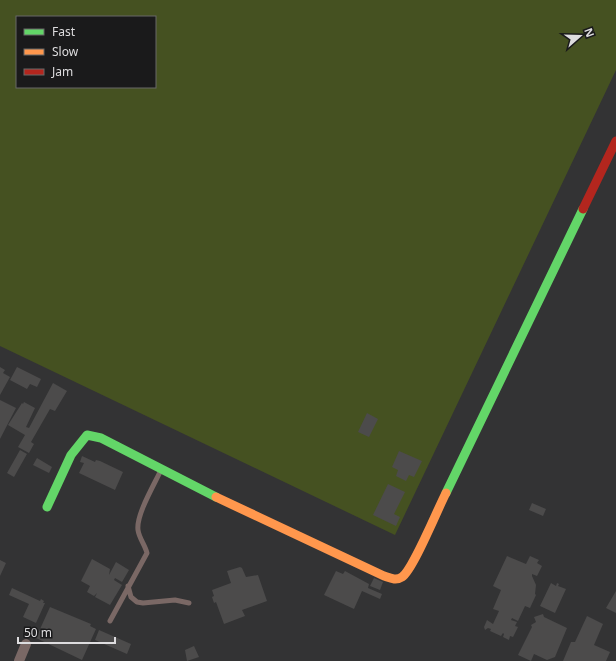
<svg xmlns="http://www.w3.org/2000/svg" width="616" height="661" viewBox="0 0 616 661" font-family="'Noto Sans',sans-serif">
	<rect width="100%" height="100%" fill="#333334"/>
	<!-- green -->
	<path fill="#455121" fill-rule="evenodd" d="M0,0H616V70L395,535L0,346ZM17,17H155V87H17Z"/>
	<!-- building -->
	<path fill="#4c4b4b" d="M0,367L5,370L3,373L10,377L0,395Z
		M17,367L41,379L37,387L30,384L27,389L10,380Z
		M53,383L67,391L55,411L50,409L31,442L34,444L29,453L18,447L25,435L8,425L22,403L23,404L24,402L35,408L26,427L29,428Z
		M0,400L16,408L0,439Z
		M367,413L378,419L369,437L358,432Z
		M20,450L27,454L14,477L7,473Z
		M399,451L422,461L414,477L409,475L406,481L396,476L398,470L392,467Z
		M82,456L95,462L96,460L100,461L123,472L115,490L79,473L84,463L80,462Z
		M37,458L52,467L49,473L33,465Z
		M388,484L405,492L394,514L400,517L396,526L373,515Z
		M532,503L546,509L543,516L529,510Z
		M507,556L526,564L530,556L539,560L537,563L542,566L537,576L532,574V576L536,585L535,594L536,595L530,608L525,606L518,621L512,618L511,620L517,622L515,626L518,627L513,637L510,636L509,640L503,637L504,634L503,633L501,636L490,631L491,629L488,628L485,630L484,627L487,620L493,624L499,611L493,609L501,590L493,586Z
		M92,559L110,569L109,575L116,562L129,570L122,582L115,578L114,580L122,585L110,605L95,597L97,593L94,596L87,592L90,586L81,581Z
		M0,560L6,563L0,576Z
		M240,567L242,568L246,577L258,575L267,601L242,610L245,616L224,624L216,602L214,603L212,597L214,596L212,590L231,583L227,571Z
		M336,571L343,574L345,571L369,584L368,588L382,594L380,599L362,591L354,609L324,595Z
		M374,578L383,582L380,590L370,586Z
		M551,583L556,586L557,583L559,584L558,586L566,589L555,613L540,606Z
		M12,588L40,601L41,599L44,601L43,603H45L36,623L23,617L29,604L9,595Z
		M616,591V613L606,608Z
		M50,607L91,624L90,626L96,629L82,660L36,638Z
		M543,614L544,617L567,628L555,657L547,660L534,654L531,661L518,655L532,627L531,625L536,622L534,617Z
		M587,616L603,624L594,645L610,652L606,661H563L571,642H575Z
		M99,630L131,644L127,654L95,640Z
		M194,646L199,657L187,661L185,650Z"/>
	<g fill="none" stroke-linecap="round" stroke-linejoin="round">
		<!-- lane -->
		<path stroke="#7a6865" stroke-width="5" d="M128,586L131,597L137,602L143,603L175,600L189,603
			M110,621L147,553C145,545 139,538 138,530C136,515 154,485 161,470"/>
		<!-- street -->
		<path stroke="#7a6865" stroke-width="10" d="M19,661L26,644"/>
		<!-- fast -->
		<path stroke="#63d668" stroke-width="9" d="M446,493L583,209
			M47,507L71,455L87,435L101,438L216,497"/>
		<!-- slow -->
		<path stroke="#ff974d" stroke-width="9" d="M216,497L384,576C390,578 396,581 402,577C413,570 438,508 446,493"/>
		<!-- jam -->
		<path stroke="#b3261e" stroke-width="9" d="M583,209L616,141"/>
	</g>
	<!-- legend -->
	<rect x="16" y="16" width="140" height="72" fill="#1a1a1b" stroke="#686869"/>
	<rect x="24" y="29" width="20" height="6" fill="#63d668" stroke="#686869"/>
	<text x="52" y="36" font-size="12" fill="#dedddf">Fast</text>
	<rect x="24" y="49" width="20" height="6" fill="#ff974d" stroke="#686869"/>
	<text x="52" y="56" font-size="12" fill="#dedddf">Slow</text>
	<rect x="24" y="69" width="20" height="6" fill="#b3261e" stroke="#686869"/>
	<text x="52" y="76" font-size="12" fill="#dedddf">Jam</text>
	<!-- north arrow -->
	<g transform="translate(580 36) rotate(70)" stroke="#1a1a1b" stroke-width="3" paint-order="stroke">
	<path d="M0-3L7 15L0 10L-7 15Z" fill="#dedddf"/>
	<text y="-6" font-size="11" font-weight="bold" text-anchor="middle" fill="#dedddf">N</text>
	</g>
	<!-- scale -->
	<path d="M18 637v6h97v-6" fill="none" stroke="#dedddf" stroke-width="2"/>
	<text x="24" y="637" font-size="12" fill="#dedddf" stroke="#1a1a1b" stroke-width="3" paint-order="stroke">50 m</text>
</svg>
